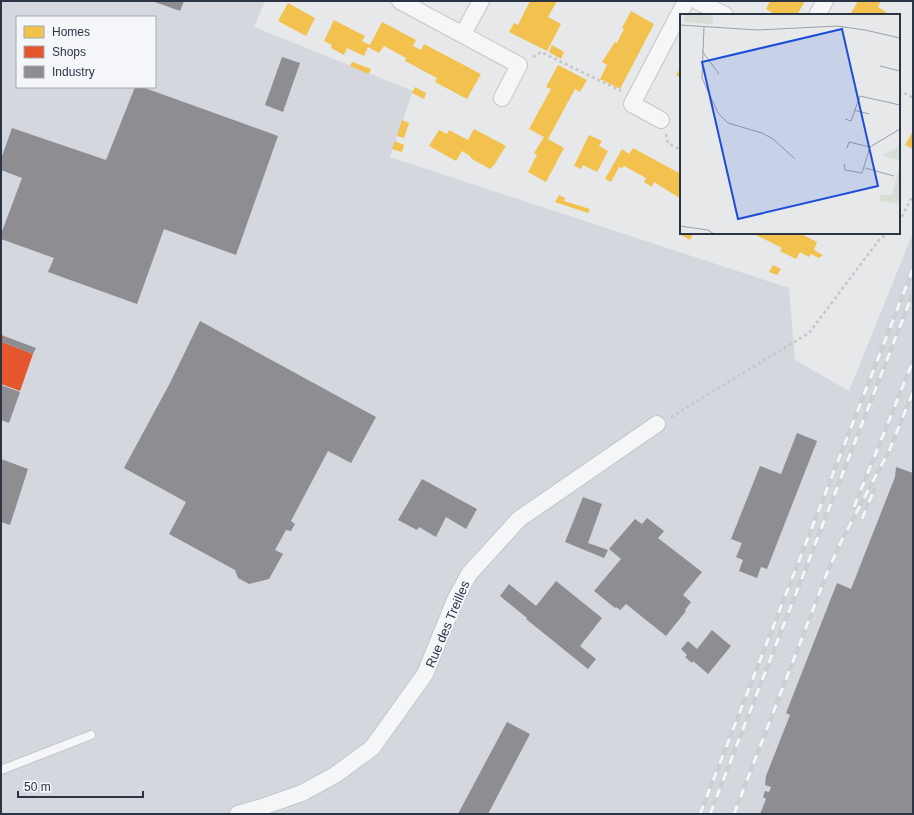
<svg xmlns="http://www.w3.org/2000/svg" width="914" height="815" viewBox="0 0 914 815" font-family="Helvetica,sans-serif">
	<rect width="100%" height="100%" fill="#e6e8ea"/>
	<!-- built -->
	<path fill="#d4d7dd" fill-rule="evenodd" d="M1,1H265L254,27L413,91L390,157L789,288L795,360L849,391L913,233V814H1ZM17,17H155V87H17Z"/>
	<!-- homes -->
	<path fill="#f2c14e" d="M530,1H557L548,17L561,24L547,51L509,32L514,23L518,25Z
		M770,1H805L797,15H776L766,9Z
		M858,1H881L878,7L886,12L885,15H850Z
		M288,3L315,18L306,36L278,21Z
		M631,11L654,24L620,89L600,79L607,65L602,62L615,42L617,43L624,29L622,28Z
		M334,20L365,36L362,41L370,45L382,22L416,40L413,46L421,50L424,44L481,74L467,99L435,82L437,78L405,61L406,58L384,46L379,53L368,47L364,56L347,48L344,55L331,48L332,45L324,41Z
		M552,45L564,52L561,59L549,52Z
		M352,62L371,69L369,74L350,66Z
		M558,65L587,80L580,92L575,89L548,139L564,148L546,182L528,172L537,155L534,153L544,137L529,129L551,89L546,87Z
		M681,67V78L676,75Z
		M415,87L426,93L424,99L412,93Z
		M402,120L409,123L404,138L397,136Z
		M474,129L506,146L494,165L490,169L472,159L470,156L462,151L456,161L429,146L439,130L447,134L449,130L468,140Z
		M913,131V149L905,145Z
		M589,135L602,141L599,146L608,151L597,172L583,165L581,169L574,166Z
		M395,141L404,145L402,152L392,149Z
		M633,148L681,174V199L654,182L652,187L644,182L646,178L624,166L622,168L619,167L611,182L605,179L622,149L629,154Z
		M559,195L565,198L564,201L590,209L588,213L555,202Z
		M682,233H691L693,234L690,240L681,235Z
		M752,233H799L817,242L814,250L823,255L819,258L811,254L809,257L800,252L796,259L780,251L782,248Z
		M773,265L781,269L777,275L769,272Z"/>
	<!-- shops -->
	<path fill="#e4572e" d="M1,335L4,336L2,342L33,354L20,391L1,384Z"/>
	<!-- industry -->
	<path fill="#8d8d92" d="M152,1H184L180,11Z
		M282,57L300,63L283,112L265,105Z
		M135,87H142L278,136L236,255L164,229L137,304L48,272L54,258L1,239V234L22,178L1,170V159L12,128L106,160Z
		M200,321L376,417L351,463L328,451L291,521L295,524L291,531L286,530L275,550L283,554L269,579L249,584L238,578L235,570L169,534L186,502L124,468L170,383Z
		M4,336L36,348L33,354L2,342Z
		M1,385L20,392L9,423L1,420Z
		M797,433L817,441L767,569L761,567L757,578L739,571L743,560L736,557L742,543L731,539L760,466L781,474Z
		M1,459L28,469L10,525L1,522Z
		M896,467L913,473V814H760L766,799L763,797L765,791L769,792L771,787L765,785L766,776L790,715L786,713L837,583L851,589L895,477Z
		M422,479L477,509L466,529L446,517L436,537L419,527L417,530L398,520Z
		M583,497L602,504L588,543L608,550L604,558L565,542Z
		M647,518L664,531L658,538L702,572L683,595L691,602L685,610L686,611L666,636L626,604L620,610L616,607L615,608L594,591L621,559L609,549L635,519L642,524Z
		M556,581L602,618L580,646L596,659L588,669L526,619L527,618L500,596L509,584L536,606Z
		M712,630L731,646L708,674L693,661L692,663L685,657L687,655L681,649L688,641L697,649Z
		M507,722L530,734L488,814H458Z"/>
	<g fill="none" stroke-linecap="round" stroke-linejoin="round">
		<defs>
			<path id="lane" d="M1,770L91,735"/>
			<path id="street" d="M400,1L519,65L502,98
				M697,1L725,15
				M817,15L825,1
				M463,34L481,1
				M661,120L632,104L686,1
				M238,814L259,808L302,793L335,775L372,748L425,674L455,600L469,574L519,519L657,424"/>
		</defs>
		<!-- lane casing -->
		<use href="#lane" stroke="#c4c6c8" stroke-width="10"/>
		<!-- street casing -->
		<use href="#street" stroke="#c4c6c8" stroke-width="18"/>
		<!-- path -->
		<path stroke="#c5c6ca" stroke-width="2.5" stroke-dasharray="3 3" stroke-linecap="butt" d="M533,57L541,52L621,91
			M899,90L913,98
			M666,134L668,143L681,150
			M899,222L913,195
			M671,417L809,333L879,240L888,233"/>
		<!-- lane -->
		<use href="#lane" stroke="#f5f6f7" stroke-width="8"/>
		<!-- street -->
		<use href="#street" stroke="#f5f6f7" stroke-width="16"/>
		<defs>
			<path id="rail" d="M889,451L913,392
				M854,507L913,361
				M862,519L874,490
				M700,814L913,269
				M710,814L913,293
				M734,814L829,568L843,538L891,447"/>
		</defs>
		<!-- rail casing -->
		<use href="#rail" stroke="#cecfd2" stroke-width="4.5"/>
		<!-- rail -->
		<use href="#rail" stroke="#f4f6f9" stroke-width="3" stroke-dasharray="9" stroke-linecap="butt"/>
	</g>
	<g text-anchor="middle" stroke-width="4" stroke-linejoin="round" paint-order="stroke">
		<!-- street labels -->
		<g font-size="13" fill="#2b3445" stroke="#f4f6f9">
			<text transform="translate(447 624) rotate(-67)" y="5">Rue des Treilles</text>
		</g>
	</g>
	<!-- overview -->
	<g transform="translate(680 14)">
		<rect width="220" height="220" fill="#e6e8ea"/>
		<path d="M5,0H32L33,10L4,8ZM220,132V146L202,142ZM220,149V190L200,187V181H212Z" fill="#d6ded6"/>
		<path fill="none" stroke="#9ba0a8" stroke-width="1" d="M0,11L78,16L157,12L185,16L220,24M24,12L22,64L38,99L48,109L82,119L93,125L115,145M22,37L39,60M200,52L220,57M174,96L189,100M165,105L171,107L180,82L220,91M167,134L169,128L190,133M164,150L165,156L182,159L190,133L220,115M185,154L214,162M0,212L28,216L34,220"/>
		<path fill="#1d4ed8" fill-opacity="0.15" stroke="#1d4ed8" stroke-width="2" d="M162,15L198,172L58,205L22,48Z"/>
		<rect width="220" height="220" fill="none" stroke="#2b3445" stroke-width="2"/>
	</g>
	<!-- border -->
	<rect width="914" height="815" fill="none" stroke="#2b3445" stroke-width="4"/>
	<!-- legend -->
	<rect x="16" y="16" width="140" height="72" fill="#f4f6f9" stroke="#a4a8b1"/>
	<rect x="24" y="26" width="20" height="12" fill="#f2c14e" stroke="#a4a8b1"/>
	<text x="52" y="36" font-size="12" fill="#2b3445">Homes</text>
	<rect x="24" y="46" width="20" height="12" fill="#e4572e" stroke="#a4a8b1"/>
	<text x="52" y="56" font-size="12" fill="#2b3445">Shops</text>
	<rect x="24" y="66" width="20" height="12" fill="#8d8d92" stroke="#a4a8b1"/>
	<text x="52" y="76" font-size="12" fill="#2b3445">Industry</text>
	<!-- scale -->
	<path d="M18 791v6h125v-6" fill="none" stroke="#2b3445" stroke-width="2"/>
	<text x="24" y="791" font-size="12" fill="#2b3445" stroke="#f4f6f9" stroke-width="3" paint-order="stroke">50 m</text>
</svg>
